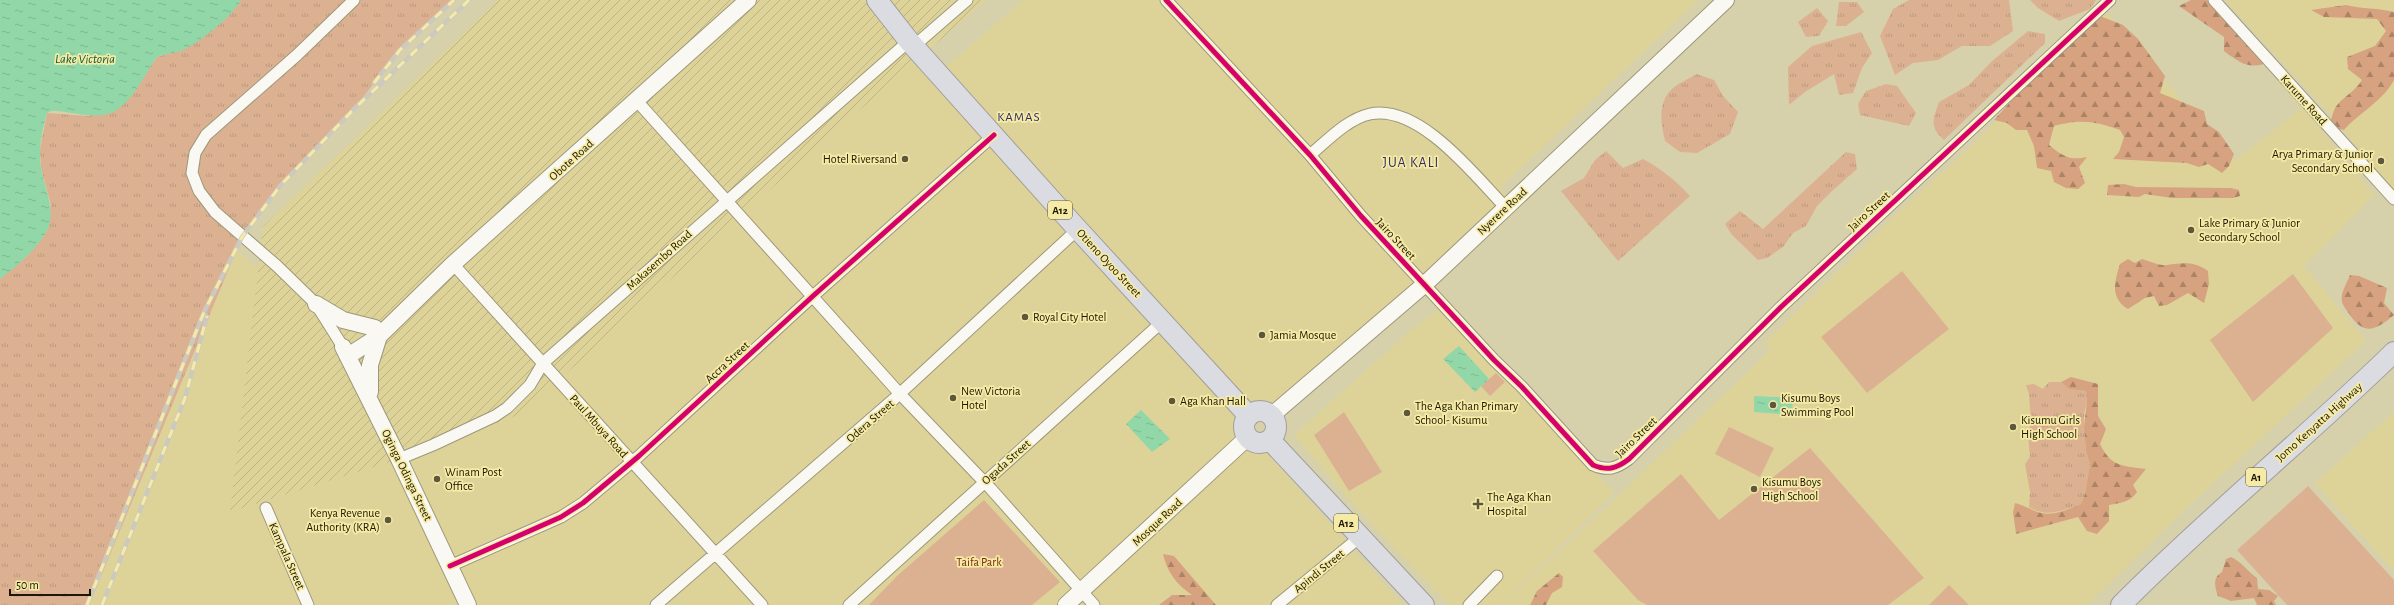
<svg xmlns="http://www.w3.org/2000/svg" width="2394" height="605" viewBox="0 0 2394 605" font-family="'Alegreya Sans',sans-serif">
	<defs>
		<pattern id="industrial-furrows" width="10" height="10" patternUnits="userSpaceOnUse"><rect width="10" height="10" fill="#ddd398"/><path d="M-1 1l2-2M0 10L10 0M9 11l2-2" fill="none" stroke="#bdb481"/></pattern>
		<pattern id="grass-tufts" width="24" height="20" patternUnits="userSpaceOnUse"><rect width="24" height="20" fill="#dcb192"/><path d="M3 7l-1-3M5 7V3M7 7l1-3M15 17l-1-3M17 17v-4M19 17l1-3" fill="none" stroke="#bc987c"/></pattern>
		<pattern id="forest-firs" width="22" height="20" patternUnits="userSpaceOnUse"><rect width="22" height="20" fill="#d6a280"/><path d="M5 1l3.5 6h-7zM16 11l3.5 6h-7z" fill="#ad8366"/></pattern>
		<pattern id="water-ripples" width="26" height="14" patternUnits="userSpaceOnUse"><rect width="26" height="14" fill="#92d7a8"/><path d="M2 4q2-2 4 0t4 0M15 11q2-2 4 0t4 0" fill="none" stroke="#7db88f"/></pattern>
	</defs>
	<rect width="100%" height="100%" fill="#d7d1ab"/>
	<!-- built -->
	<path fill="#ddd398" d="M872,0L939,73L1023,0H1699L1500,187L1507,196L1260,425L1018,162L1162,321L1247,432L1403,605H63L219,234L328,332Z
		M2225,0H2394V192L2339,124Z
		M2107,13L2234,161L2302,108L2374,195L2304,266L2366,341L2194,501L2087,605H1503L1770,351L1766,342L1904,207L1967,150Z
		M1441,308L1614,492L1502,605H1449L1348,498L1294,435L1417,325Z
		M2394,412V571L2315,483Z"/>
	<!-- industrial -->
	<path fill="url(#industrial-furrows)" d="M498,0H986L824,141L521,414L399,459L230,512L263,227Z"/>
	<!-- grass -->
	<path fill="url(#grass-tufts)" d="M239,0H454L400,50L353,110L280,186L242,237L89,605H0V279L26,257L44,236L51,205L41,168L40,149L47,113L89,116L150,67L157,57L181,50Z
		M1909,0H2009L2013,31L1990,46H1962L1938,60L1913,63L1895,75L1880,36L1893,9Z
		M2030,0H2096L2090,9L2059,21L2038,8Z
		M1839,2H1857L1864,12L1846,26H1836Z
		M1817,8L1828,21L1819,36L1806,37L1798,22Z
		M2028,31L2045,34V43L1944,140C1929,127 1933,119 1939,102L1969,85L1991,62Z
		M1861,32L1872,53L1862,68L1853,93L1839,95L1834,74L1805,92L1789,105L1788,67L1812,46Z
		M1697,74L1714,80L1723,96L1738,112L1730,134L1697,153L1680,152L1665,141C1661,124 1657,103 1672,89C1678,83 1689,79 1697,74Z
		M1886,84L1897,86L1916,113L1909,126L1860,115L1858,104L1866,91Z
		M1606,151L1623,168L1643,159C1662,169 1676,181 1690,196L1618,261L1561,191L1584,178L1595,160Z
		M1846,152L1855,154L1857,169L1831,192L1817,206L1806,226L1793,233L1783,247L1767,258L1758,260L1732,235L1725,224L1740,211L1763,229Z
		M2049,382H2061L2069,389L2086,391L2087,401L2084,415V427L2086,451L2090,464L2085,494L2081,504C2063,511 2046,518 2029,507L2030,492L2025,464L2030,457L2028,435L2031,423L2029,394L2026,385L2034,384L2043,389Z"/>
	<!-- forest -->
	<path fill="url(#forest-firs)" d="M2191,0H2207L2215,9L2242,24L2276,59C2252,70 2245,67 2224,51V37L2179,6Z
		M2346,5C2362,9 2378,8 2394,12V80C2383,101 2359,113 2344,130L2329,127C2331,121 2332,114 2335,108C2342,97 2354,93 2362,80L2348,69L2347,57L2375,46L2386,31L2377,19L2324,17L2311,10Z
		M2100,16L2123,25L2138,39L2165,76L2160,93L2204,111L2207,124L2219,132L2234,154L2229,166L2222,173L2208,164L2199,167L2187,163L2113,159L2119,152L2124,137L2120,130C2094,121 2081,119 2054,126L2049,145C2063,156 2069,161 2087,157L2079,167L2085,183L2078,189L2066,188L2054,182L2051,171L2037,168L2034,146L2027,130H2016L2007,123L1994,120L2022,89Z
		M2124,184L2136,187L2231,188L2239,190L2240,196L2233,198H2172L2145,194L2139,197L2107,195L2108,185Z
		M2128,259L2135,263L2142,259C2149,261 2160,266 2167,265C2183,263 2193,261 2208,271L2209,284L2204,303L2188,293L2167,305L2159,306L2154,296L2145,298L2128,309C2109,297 2115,281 2120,264Z
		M2350,275L2359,276L2387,288L2384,303L2394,315C2377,329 2365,337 2350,315C2348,312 2343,306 2342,302C2340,293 2347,283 2350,275Z
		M2071,377L2098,384V416L2106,429L2100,444C2111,467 2123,466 2146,469L2133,485L2137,492C2131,502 2120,503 2109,505V521L2097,534L2087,531L2078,517L2016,534L2013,512L2015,503C2023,505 2028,508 2035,511C2050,518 2067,510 2081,504L2085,494L2090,464L2086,451L2084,427L2087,401L2086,391L2069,389L2061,382Z
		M1163,554L1174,556L1216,605H1159L1172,595H1192C1177,585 1167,572 1163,554Z
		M2231,557C2242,562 2247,571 2257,578L2258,589L2269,590L2278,596L2274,601L2276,605H2257L2254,598L2231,601L2218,596C2215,587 2212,578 2222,572L2226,559Z
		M1559,573L1563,577L1562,587L1552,593L1546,605H1530L1537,591Z"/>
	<!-- green -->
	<path fill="#dcb192" d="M1902,271L1949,329L1867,393L1821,337Z
		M2293,274L2333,328L2253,402L2210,340Z
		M1496,373L1505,382L1490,396L1481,386Z
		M1344,412L1382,472L1349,491L1314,435Z
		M1729,427L1774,448L1760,477L1715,454Z
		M1810,448L1924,578L1888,605H1647L1638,600L1593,551L1681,474L1719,520Z
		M2308,486L2394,580V605H2287L2237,550Z
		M984,500L1060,582L1032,605H869L897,576Z
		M1949,585L1969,605H1929Z"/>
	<!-- water -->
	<path fill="url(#water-ripples)" d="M0,0H241C234,15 197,45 181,51C173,53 165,54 157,57C145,74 135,97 118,109C98,125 56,105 47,113C42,130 38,150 41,168C44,186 53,203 50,222C47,241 15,268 0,279Z
		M1459,346L1489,379L1475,392L1443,359Z
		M1754,396L1793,398L1792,415L1754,412Z
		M1141,410L1170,439L1152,452L1126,424Z"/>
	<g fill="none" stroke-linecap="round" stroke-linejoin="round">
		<defs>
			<path id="street" d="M1166,0L1310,155L1361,216L1494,360L1522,387L1593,465C1607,471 1616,469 1629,459L1781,307L2110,0
				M2214,0L2394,199
				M914,46L967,0
				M637,101L900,394L991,489L1094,605
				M1310,155C1327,141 1347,119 1370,114C1420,104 1475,176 1506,208
				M453,264L762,605
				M343,347L316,304L277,266L215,212L199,191L192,173L195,153L206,135L297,55L354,0
				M399,459L433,445L495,416L507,408L530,385L543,363L909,41
				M266,508L308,605
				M450,566L561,517L583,503L639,456L813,296L994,135
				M656,605L894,399L1078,229
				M849,605L1163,321
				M1277,605L1360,537
				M1469,605L1497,576"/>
			<path id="secondary" d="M316,304L343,320L375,328
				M343,347L399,459L468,605
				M348,356L379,336L453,264L748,0
				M370,392V365L379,336
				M1271,416L1425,284L1726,0
				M1066,605L1247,438"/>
			<path id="highway" d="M877,0L909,41L1072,223L1249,416
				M1244 427a16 16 0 1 1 32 0a16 16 0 1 1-32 0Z
				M1270,440L1424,605
				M2121,605C2208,517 2305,439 2394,352"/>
		</defs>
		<!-- street casing -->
		<use href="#street" stroke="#9d987a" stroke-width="13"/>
		<!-- secondary casing -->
		<use href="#secondary" stroke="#9d987a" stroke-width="18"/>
		<!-- highway casing -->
		<use href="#highway" stroke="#a19e98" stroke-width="22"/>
		<!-- street -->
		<use href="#street" stroke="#f9f8f2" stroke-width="11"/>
		<!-- secondary -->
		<use href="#secondary" stroke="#f9f8f2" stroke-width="16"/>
		<!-- highway -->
		<use href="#highway" stroke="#dbdbe2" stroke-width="20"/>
		<defs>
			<path id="rail" d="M374,83L400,50L454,0
				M87,605L204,312L242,237L280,186L353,110L469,0
				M102,605L185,398L207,316"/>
		</defs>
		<!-- rail casing -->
		<use href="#rail" stroke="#ccc9be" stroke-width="4.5"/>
		<!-- rail -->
		<use href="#rail" stroke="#f6eba6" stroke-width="3" stroke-dasharray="9" stroke-linecap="butt"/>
		<defs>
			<path id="cycleway" d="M1166,0L1310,155L1361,216L1494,360L1522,387L1593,465C1607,471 1616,469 1629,459L1781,307L2110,0
				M450,566L561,517L583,503L639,456L813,296L994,135"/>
		</defs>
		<!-- cycleway casing -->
		<use href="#cycleway" stroke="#f6eba6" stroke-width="8"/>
		<!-- cycleway -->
		<use href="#cycleway" stroke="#d6006c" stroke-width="5"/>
	</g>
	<!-- markers -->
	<g fill="#5d583c" stroke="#f6eba6" stroke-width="1.5">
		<circle cx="905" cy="159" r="4"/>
		<circle cx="2381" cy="161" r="4"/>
		<circle cx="2191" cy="230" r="4"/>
		<circle cx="1025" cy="317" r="4"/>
		<circle cx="1262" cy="335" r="4"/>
		<circle cx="953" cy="398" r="4"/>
		<circle cx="1172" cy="401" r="4"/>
		<circle cx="1773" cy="405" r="4"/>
		<circle cx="1407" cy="413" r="4"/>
		<circle cx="2013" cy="427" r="4"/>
		<circle cx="437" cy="479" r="4"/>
		<circle cx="1754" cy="489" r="4"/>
		<path d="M1476 498h4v4h4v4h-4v4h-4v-4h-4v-4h4z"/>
		<circle cx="388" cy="520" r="4"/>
	</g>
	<g text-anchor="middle" stroke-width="3.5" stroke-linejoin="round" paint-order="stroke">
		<!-- shield labels -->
		<g fill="#f6eba6" stroke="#5d5732" stroke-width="1">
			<rect x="1048" y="201" width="24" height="18" rx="3"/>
			<rect x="2246" y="468" width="20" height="18" rx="3"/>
			<rect x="1334" y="514" width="24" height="18" rx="3"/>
		</g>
		<g font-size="11" font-weight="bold" fill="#1c1700">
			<text x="1060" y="214">A12</text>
			<text x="2256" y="481">A1</text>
			<text x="1346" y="527">A12</text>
		</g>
		<!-- street labels -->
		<g font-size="12" fill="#1c1700" stroke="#f6eba6">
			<text transform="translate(2304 100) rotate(48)" y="4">Karume Road</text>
			<text transform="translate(571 160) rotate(-42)" y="4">Obote Road</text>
			<text transform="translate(1502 211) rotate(-43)" y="4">Nyerere Road</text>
			<text transform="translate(1869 211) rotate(-43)" y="4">Jairo Street</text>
			<text transform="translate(1396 239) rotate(47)" y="4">Jairo Street</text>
			<text transform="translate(659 260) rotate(-42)" y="4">Makasembo Road</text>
			<text transform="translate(1109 263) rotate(47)" y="4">Otieno Oyoo Street</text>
			<text transform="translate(727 362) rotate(-43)" y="4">Accra Street</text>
			<text transform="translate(870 421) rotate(-41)" y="4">Odera Street</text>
			<text transform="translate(2319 422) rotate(-42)" y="4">Jomo Kenyatta Highway</text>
			<text transform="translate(599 426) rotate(48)" y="4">Paul Mbuya Road</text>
			<text transform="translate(1636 437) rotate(-44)" y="4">Jairo Street</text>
			<text transform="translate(1006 462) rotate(-42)" y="4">Ogada Street</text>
			<text transform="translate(407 475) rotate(64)" y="4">Oginga Odinga Street</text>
			<text transform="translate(1157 522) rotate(-43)" y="4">Mosque Road</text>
			<text transform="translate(287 556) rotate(66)" y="4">Kampala Street</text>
			<text transform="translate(1319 571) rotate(-39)" y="4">Apindi Street</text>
		</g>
		<!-- poi labels -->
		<g font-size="12" fill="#1c1700" stroke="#f6eba6" text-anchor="start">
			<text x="2373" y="158" text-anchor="end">Arya Primary &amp; Junior<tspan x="2373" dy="14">Secondary School</tspan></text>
			<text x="897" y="163" text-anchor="end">Hotel Riversand</text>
			<text x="2199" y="227">Lake Primary &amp; Junior<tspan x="2199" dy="14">Secondary School</tspan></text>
			<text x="1033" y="321">Royal City Hotel</text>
			<text x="1270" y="339">Jamia Mosque</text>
			<text x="961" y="395">New Victoria<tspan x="961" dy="14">Hotel</tspan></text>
			<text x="1781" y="402">Kisumu Boys<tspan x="1781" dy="14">Swimming Pool</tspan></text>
			<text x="1180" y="405">Aga Khan Hall</text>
			<text x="1415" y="410">The Aga Khan Primary<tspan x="1415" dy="14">School- Kisumu</tspan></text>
			<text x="2021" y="424">Kisumu Girls<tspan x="2021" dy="14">High School</tspan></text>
			<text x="445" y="476">Winam Post<tspan x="445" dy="14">Office</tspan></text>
			<text x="1762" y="486">Kisumu Boys<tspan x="1762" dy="14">High School</tspan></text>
			<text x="1487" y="501">The Aga Khan<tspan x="1487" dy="14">Hospital</tspan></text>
			<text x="380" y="517" text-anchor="end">Kenya Revenue<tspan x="380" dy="14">Authority (KRA)</tspan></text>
		</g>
		<!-- park labels -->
		<g font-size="12" fill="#792804" stroke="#f6eba6">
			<text x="979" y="566">Taifa Park</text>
		</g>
		<!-- water labels -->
		<g font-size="13" font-style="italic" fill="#085a3a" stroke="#f6eba6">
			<text x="85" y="63">Lake Victoria</text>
		</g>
		<!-- neighbourhood labels -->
		<g font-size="13" letter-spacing="1" fill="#2d2c66" stroke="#f6eba6">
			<text x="1019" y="121">KAMAS</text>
		</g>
		<!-- quarter labels -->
		<g font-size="14" letter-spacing="1" fill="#2d2c66" stroke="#f6eba6">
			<text x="1411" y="167">JUA KALI</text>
		</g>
	</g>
	<!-- scale -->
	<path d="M10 589v6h80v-6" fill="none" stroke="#1c1700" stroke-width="2"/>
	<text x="16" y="589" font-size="12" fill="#1c1700" stroke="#f6eba6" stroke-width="3" paint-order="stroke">50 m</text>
</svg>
